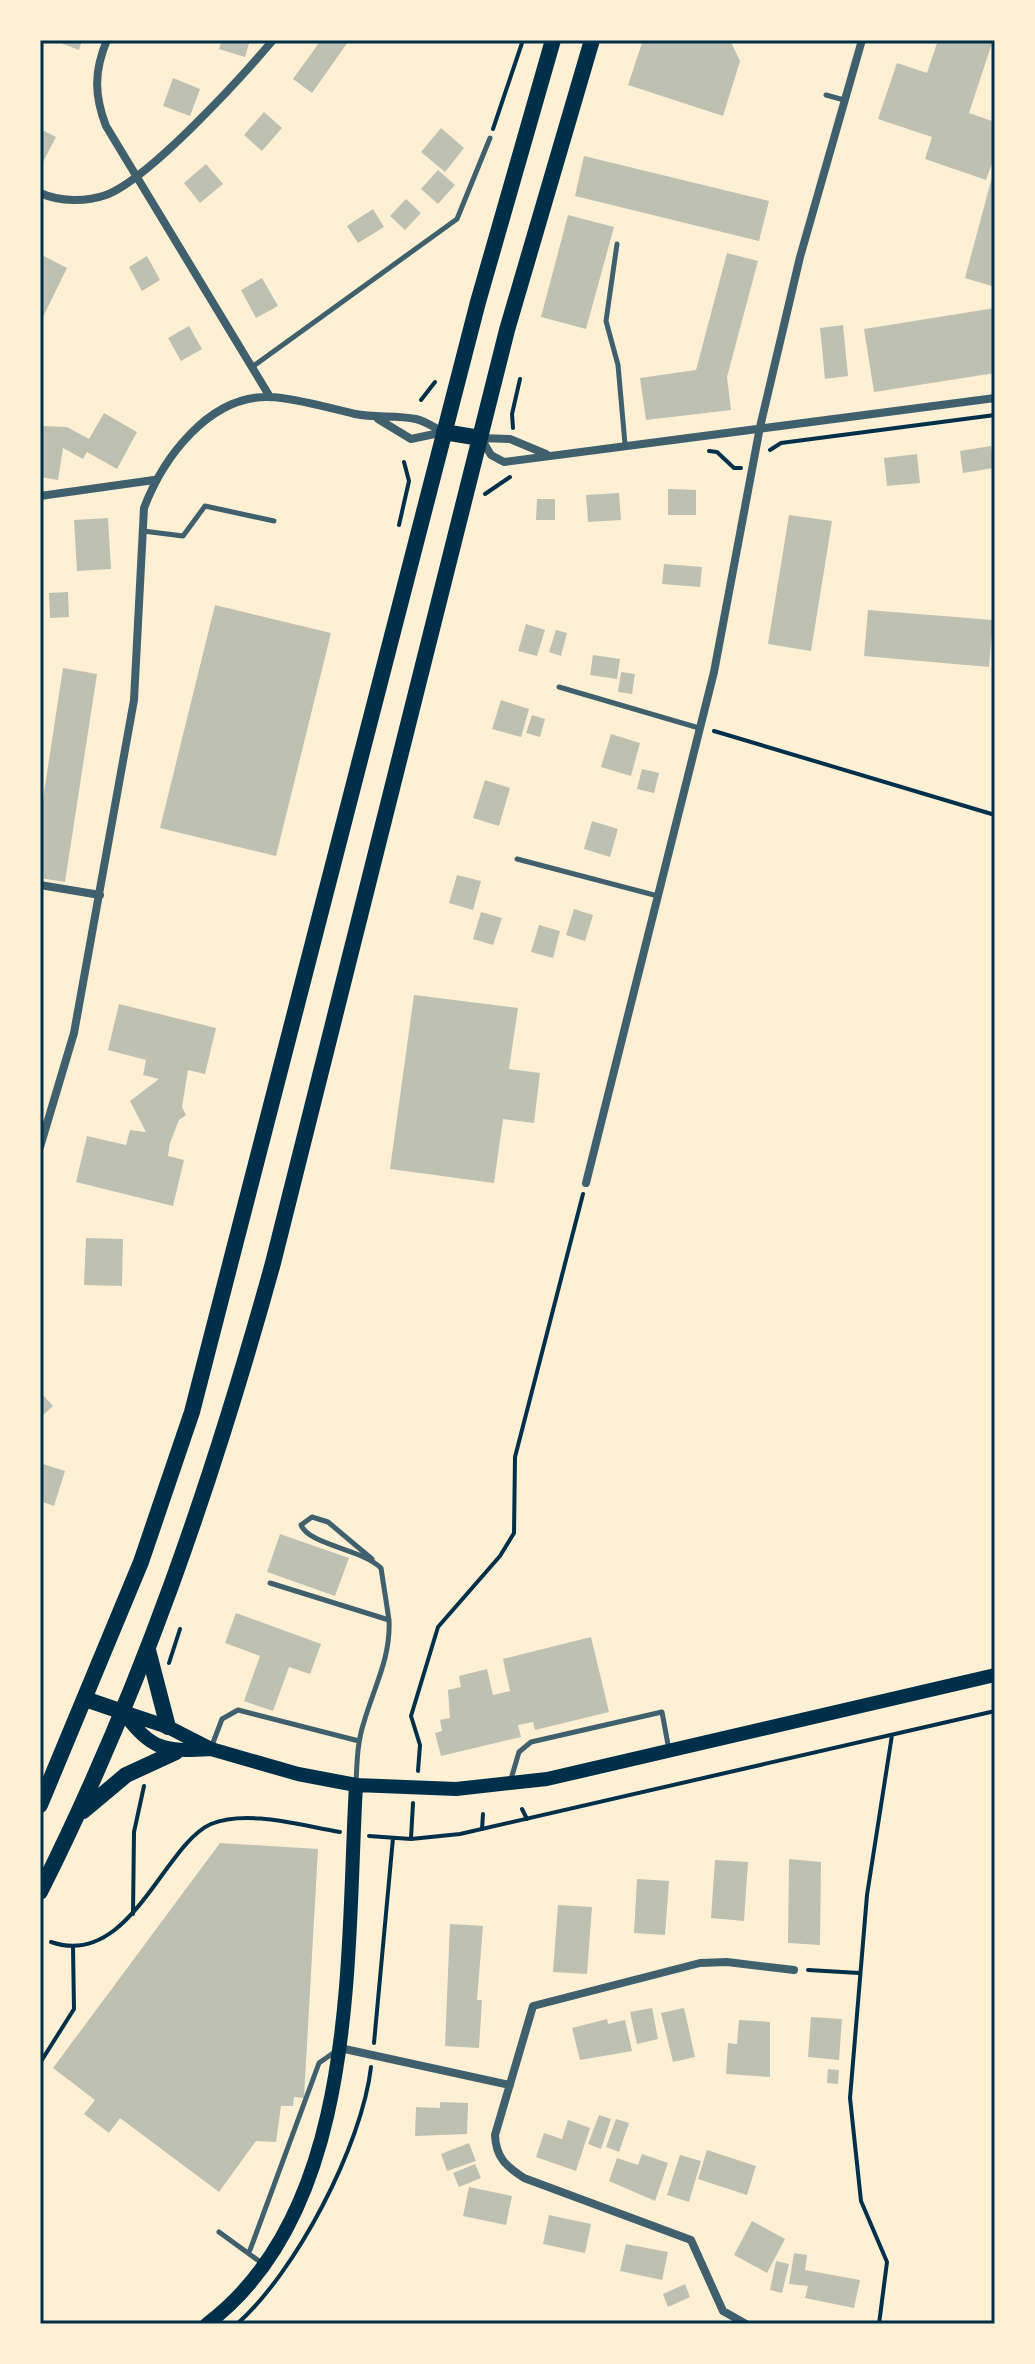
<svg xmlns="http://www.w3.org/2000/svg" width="1035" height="2364" viewBox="0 0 1035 2364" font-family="Signika,sans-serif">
	<rect width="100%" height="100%" fill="#fdf0d5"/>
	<!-- building -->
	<path fill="#bec0b2" d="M53,40H82L79,50Z
		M222,40H250L245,57L219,49Z
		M321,40L348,42L312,93L293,79Z
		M643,40H730L740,61L723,116L628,85Z
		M938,40H993L969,113L995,122V155L986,180L925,159L932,137L878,119L897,63L927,73Z
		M173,78L200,89L190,116L163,106Z
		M264,112L282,128L262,151L244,135Z
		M441,128L464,148L445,172L421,152Z
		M40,129L56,137L40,168Z
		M584,156L769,201L759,241L575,196Z
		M206,164L223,184L200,203L184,183Z
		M438,170L455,185L438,204L421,189Z
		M992,177L995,178V287L965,278Z
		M406,199L421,213L405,230L390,216Z
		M373,209L384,227L358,243L347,226Z
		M568,215L614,227L586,329L541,317Z
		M727,253L758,261L727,377L731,410L646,420L640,378L696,370Z
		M40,254L67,268L40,323Z
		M147,256L160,280L142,291L129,267Z
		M262,278L278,306L256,318L241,290Z
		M995,308V373L874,392L864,329Z
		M843,325L848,376L825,379L820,328Z
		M189,326L202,349L181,361L168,338Z
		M104,413L137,432L117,469L87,452L83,459L63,448L58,480L40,477L43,426L67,427L89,439Z
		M991,446L994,468L963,473L960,451Z
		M917,454L920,483L887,486L884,458Z
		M668,489L696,490V515H668Z
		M619,493L621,520L588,522L586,495Z
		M537,499H555V520H536Z
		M789,515L832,521L811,651L768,644Z
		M108,518L111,569L77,571L74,520Z
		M664,564L702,567L700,587L662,584Z
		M68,592L69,617L50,618L49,593Z
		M215,605L331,633L276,856L160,828Z
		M868,610L993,620L989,667L864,656Z
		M526,624L545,630L537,656L518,651Z
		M556,630L567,633L561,656L549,652Z
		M593,655L620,659L617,679L590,675Z
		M63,668L97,674L65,882L40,878V819Z
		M621,672L635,674L632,694L618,692Z
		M501,700L529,709L521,737L492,729Z
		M532,715L545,719L540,737L526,733Z
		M611,734L640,743L631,776L601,767Z
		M642,769L659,773L654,793L637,789Z
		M485,780L510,788L499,826L473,818Z
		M592,821L618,829L610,857L584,849Z
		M457,875L481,881L473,910L449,903Z
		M574,909L593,915L585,941L566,935Z
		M481,912L502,918L493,945L473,939Z
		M539,925L560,931L553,958L531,952Z
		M414,995L518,1008L509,1069L540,1073L534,1123L503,1119L494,1183L390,1169Z
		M119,1004L216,1028L205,1074L188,1070L182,1107L186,1115L179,1120L170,1143L168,1156L184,1160L173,1206L76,1182L87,1136L126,1145L130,1130L146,1132L130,1101L159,1079L143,1075L146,1060L108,1050Z
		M86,1238L123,1239L122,1286L84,1285Z
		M40,1392L53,1406L40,1418Z
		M40,1454L43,1464L65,1471L54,1506L40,1501Z
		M280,1534L349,1558L335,1596L267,1572Z
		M236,1613L321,1644L310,1674L289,1667L273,1711L244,1701L260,1656L225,1643Z
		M591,1637L609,1712L535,1730L533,1722L518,1725L521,1737L441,1756L435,1733L442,1731L440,1720L450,1718L448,1690L461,1687L459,1676L487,1669L493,1695L510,1691L503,1659Z
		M220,1843L318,1849L304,2098L294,2097L293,2106H281L276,2142L256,2141L219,2192L120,2118L109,2133L84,2114L95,2100L53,2068Z
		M789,1859L821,1862L820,1945L788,1943Z
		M715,1860L748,1862L744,1921L711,1918Z
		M637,1879L669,1881L665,1935L634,1933Z
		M558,1905L592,1907L587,1974L553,1972Z
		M450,1924L483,1926L477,2000H482L479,2048L445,2046Z
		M652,2008L658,2039L637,2044L630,2012Z
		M684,2008L695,2057L673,2062L661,2013Z
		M811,2017L842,2019L839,2060L808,2057Z
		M607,2019L608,2024L625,2020L632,2051L580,2060L572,2028Z
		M739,2020L770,2022V2077L726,2074L728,2043L737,2044Z
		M828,2069L839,2070L838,2084L827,2083Z
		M440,2102L468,2103L467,2134L415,2136L416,2107L440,2108Z
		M599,2115L611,2119L601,2149L588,2144Z
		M616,2119L629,2123L619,2152L606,2147Z
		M568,2120L590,2128L576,2171L536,2157L544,2133L562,2139Z
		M469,2143L476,2161L447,2171L441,2154Z
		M707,2150L756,2166L747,2195L698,2179Z
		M642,2154L668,2163L655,2201L609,2181L617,2158L638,2165Z
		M680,2155L701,2161L689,2202L667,2195Z
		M475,2164L481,2178L459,2187L453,2173Z
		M469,2187L512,2196L506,2225L463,2216Z
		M549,2215L591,2224L585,2253L543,2244Z
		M752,2221L785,2239L767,2273L734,2255Z
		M626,2244L668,2252L662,2280L620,2271Z
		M794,2253L807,2255L805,2270L860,2280L854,2308L805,2298L808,2286L789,2284Z
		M776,2261L789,2264L782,2293L770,2290Z
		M685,2284L690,2297L668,2307L663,2294Z"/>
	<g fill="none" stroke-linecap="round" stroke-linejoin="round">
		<!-- path -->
		<path stroke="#003049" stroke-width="4" d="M493,129L523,40
			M421,400L435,382
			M513,428L512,414L520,379
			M770,450L781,443L995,415
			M709,451L717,452L734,468H741
			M485,494L510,477
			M399,525L409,481L404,462
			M714,731L995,815
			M169,1663L180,1629
			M418,1771L420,1745L411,1716L438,1627L500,1556L514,1533L515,1457L583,1194
			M522,1809L527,1819
			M482,1829L483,1814
			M369,1836L411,1839L460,1834L995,1711
			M411,1838L413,1803
			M133,1914L134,1832L144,1786
			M51,1942C130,1969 163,1845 211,1824C248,1809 302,1826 340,1832
			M808,1970L859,1973
			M374,2043L393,1838
			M40,2063L74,2009L73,1946
			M237,2324C296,2272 362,2145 371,2067
			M789,2324H802
			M879,2324L887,2262L861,2201L850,2098L867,1895L892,1735"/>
		<!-- service -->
		<path stroke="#3f606c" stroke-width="5" d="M826,95L844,100
			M617,244L606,321L618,365L625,444
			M252,367L457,219L490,138
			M143,531L183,536L205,506L274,521
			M559,687L699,728
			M517,859L658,896
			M372,1559L328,1522L312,1517L301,1525C309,1545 362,1549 381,1568L389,1620
			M270,1583L389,1620C391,1657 374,1687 364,1722C357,1743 357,1763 356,1784
			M211,1748L222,1719L238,1710L359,1741
			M511,1779L519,1752L531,1742L662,1712L669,1750
			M219,2232L263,2264
			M250,2250L319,2063L336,2051"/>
		<!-- minor -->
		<path stroke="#3f606c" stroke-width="8" d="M107,40C94,71 94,95 106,126L270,397
			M40,193C60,202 86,202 106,195C149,179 242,77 273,40
			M378,419L411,439L444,432
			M480,438L510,439L546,454
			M482,440L491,455L504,462L995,398
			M40,496L154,480
			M40,885L100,895
			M40,1147L74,1033L134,700L144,508C163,458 209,395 270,397C297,398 328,408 355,414C375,418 396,415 416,419C425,421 435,428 444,432
			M586,1183L714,672L760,427L800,257L862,40
			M340,2048L510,2085
			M746,2324L723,2311L691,2240L524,2178C506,2166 496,2158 495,2135L533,2006L700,1963L727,1962L794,1970"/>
		<!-- secondary -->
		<path stroke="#003049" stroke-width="14" d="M123,1712L168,1727L211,1749L298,1774L356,1785L456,1789L547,1779L995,1675
			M123,1712C152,1750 163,1752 210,1749
			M207,2324C360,2209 346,1957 356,1785"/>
		<!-- trunk -->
		<path stroke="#003049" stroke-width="16" d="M444,432L480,438
			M148,1650L168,1727
			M85,1699L123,1712
			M40,1805L141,1562L192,1412L478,302L553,40
			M83,1811L126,1775L176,1752
			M40,1892C141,1691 213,1480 273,1263L507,330L592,40"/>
	</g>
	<!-- border -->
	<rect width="1035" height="2364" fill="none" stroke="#fdf0d5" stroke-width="84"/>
	<rect x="42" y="42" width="951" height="2280" fill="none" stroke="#003049" stroke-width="3"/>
</svg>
